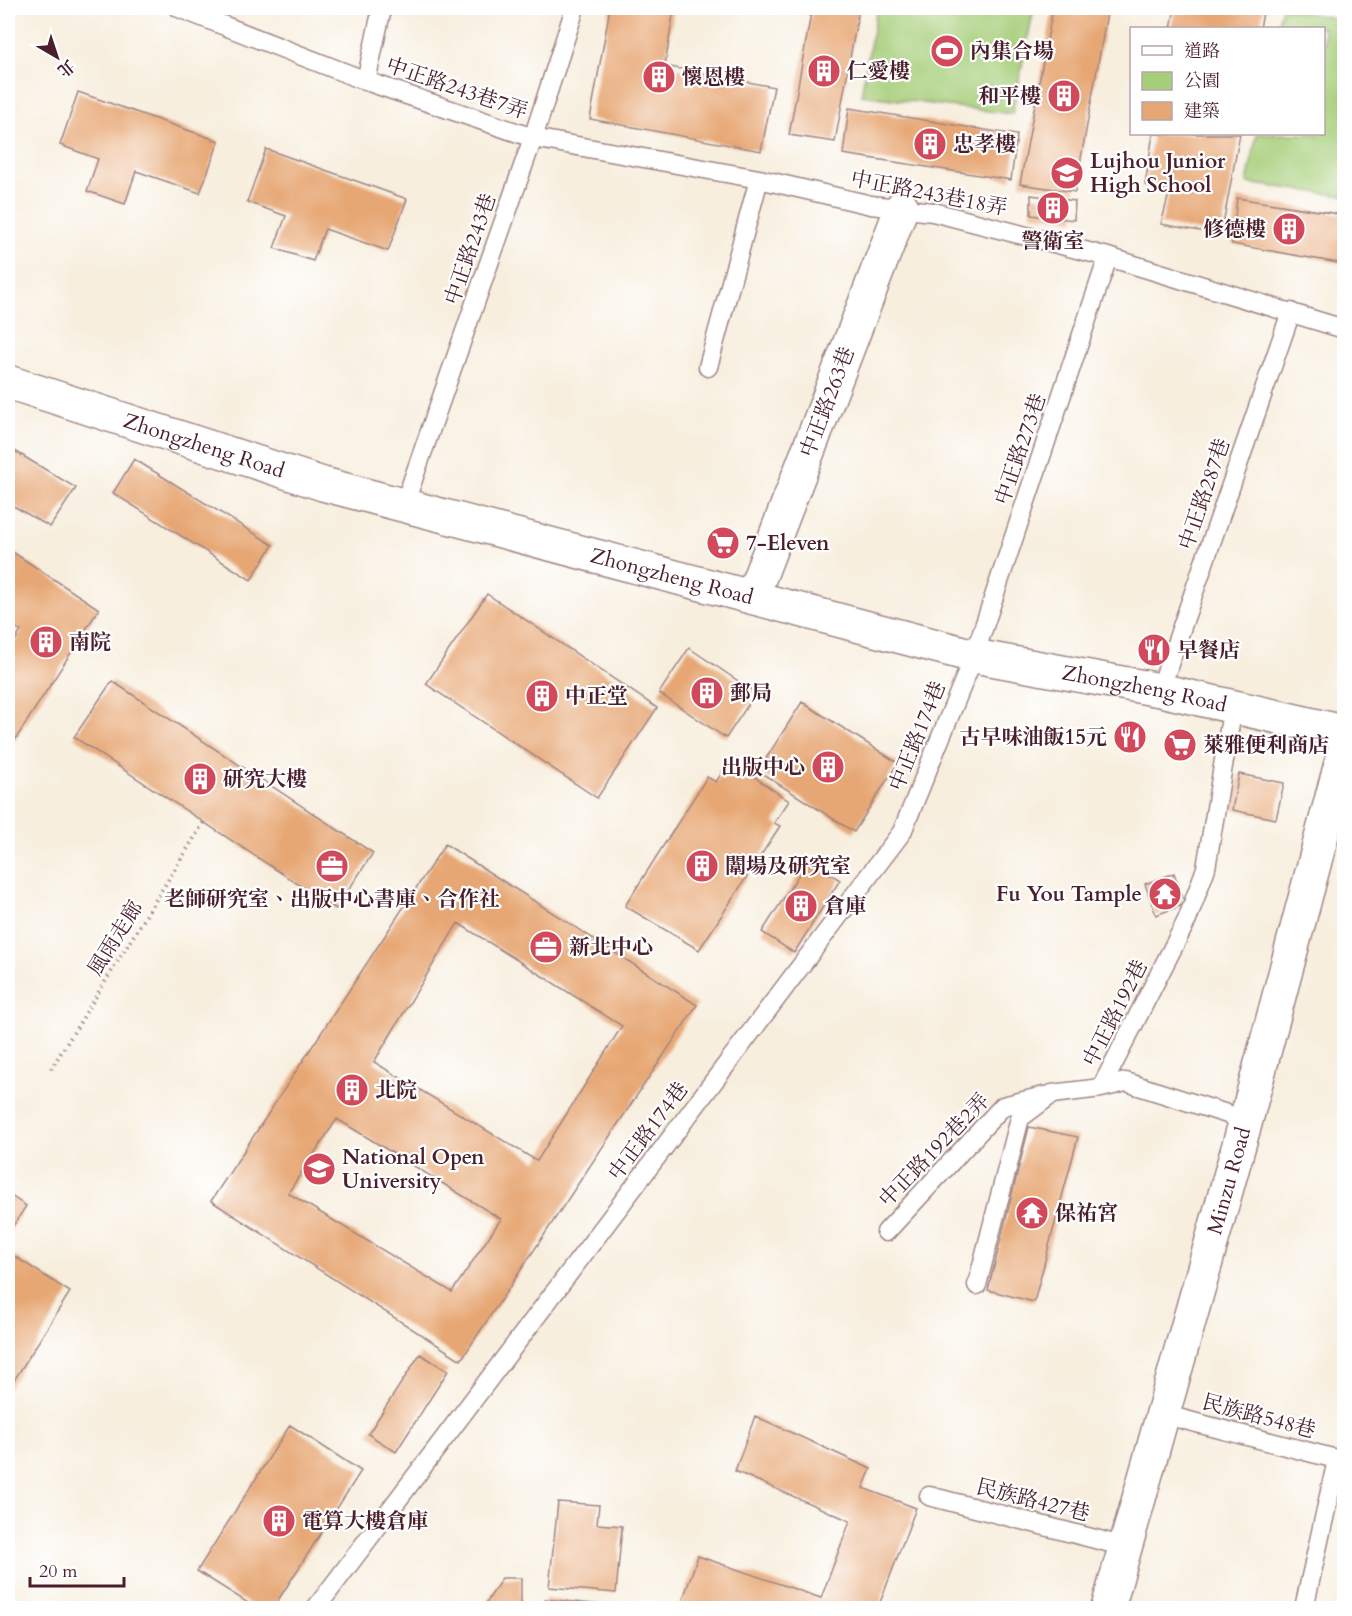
<svg xmlns="http://www.w3.org/2000/svg" width="1352" height="1616" viewBox="0 0 1352 1616" font-family="Cardo,'Noto Serif TC',serif">
	<rect width="100%" height="100%" fill="#fff"/>
	<filter id="ink" filterUnits="userSpaceOnUse"><feTurbulence type="fractalNoise" baseFrequency=".0167" numOctaves="2"/><feDisplacementMap in="SourceGraphic" scale="12" xChannelSelector="R" yChannelSelector="G"/><feConvolveMatrix kernelMatrix="1 2 1 2 8 2 1 2 1" color-interpolation-filters="sRGB"/></filter>
	<filter id="wash" filterUnits="userSpaceOnUse"><feTurbulence type="fractalNoise" baseFrequency=".008" numOctaves="4" result="noise"/><feDisplacementMap in="SourceGraphic" scale="24" xChannelSelector="R" yChannelSelector="G"/><feGaussianBlur stdDeviation="1.35" result="paint"/><feColorMatrix in="noise" values="0 0 0 0 0 0 0 0 0 0 0 0 0 0 0 0 0 1.4 0 .05"/><feComposite in="paint" operator="in"/></filter>
	<g filter="url(#wash)">
		<rect width="100%" height="100%" fill="#f7eedd"/>
		<!-- green -->
		<path fill="#a7cf7a" stroke="#787752" stroke-width="1.5" d="M877,8H1034L1012,114L861,95Z
			M1282,8L1344,20V196L1247,183L1257,134H1324V28H1277Z"/>
		<g id="blocks">
			<!-- building -->
			<path fill="#e7a774" fill-rule="evenodd" d="M610,8H674L665,66L774,87L761,151L590,119Z
				M812,8H859L835,142L789,135Z
				M1053,8H1108L1075,192L1020,184Z
				M1175,8H1264L1260,28H1171Z
				M78,92L219,141L200,193L136,171L125,204L87,191L98,159L60,145Z
				M849,108L1017,135L1011,180L843,154Z
				M1153,134H1240L1221,235L1161,224L1170,190L1145,185Z
				M266,149L407,199L388,251L325,229L313,261L274,248L286,216L247,202Z
				M1031,195L1075,201L1074,220L1031,215Z
				M1237,198L1344,215V264L1232,244Z
				M8,447L76,488L50,527L8,503Z
				M134,459L273,545L251,580L113,493Z
				M8,549L99,609L8,751V652L21,631L8,622Z
				M487,594L657,708L597,798L426,684Z
				M689,648L756,693L726,738L659,693Z
				M112,681L373,853L336,909L74,737Z
				M802,702L898,763L854,832L758,771Z
				M730,760L789,801L774,823L780,826L699,950L625,906L707,777L716,782Z
				M1239,774L1284,783L1276,819L1232,810Z
				M445,844L697,1005L461,1360L211,1201ZM458,923L622,1026L537,1161L374,1062ZM337,1119L501,1219L452,1292L288,1193Z
				M808,860L840,880L794,953L762,932Z
				M1174,873L1185,904L1156,915L1145,884Z
				M1029,1127L1078,1137L1034,1302L988,1290Z
				M8,1194L26,1206L8,1234Z
				M8,1252L70,1292L8,1390Z
				M420,1354L448,1371L396,1452L368,1434Z
				M755,1416L871,1469L863,1488L916,1508L878,1608H690L681,1605L698,1556L821,1598L850,1521L735,1471Z
				M290,1425L361,1471L273,1608H256L197,1571Z
				M558,1502L599,1505L597,1524L622,1526L616,1593L549,1587Z
				M502,1578H521V1608H483Z
				M545,1599L621,1607V1608H543Z"/>
		</g>
	</g>
	<g filter="url(#ink)">
		<use href="#blocks" fill-opacity="0" stroke="#a08684" stroke-width="1.5"/>
		<g fill="none" stroke-linecap="round" stroke-linejoin="round">
			<defs>
				<path id="service" d="M179,8L366,81L533,138L759,179L871,205L933,212L1108,257L1344,329
					M366,81L382,8
					M708,367L759,179
					M404,505L533,138L575,8
					M1160,690L1291,312
					M1101,1088L1126,1082L1246,1120
					M886,1232L1003,1106L1044,1096
					M977,1285L1020,1118L1052,1094L1101,1088L1187,920L1206,868L1233,706
					M1162,1414L1344,1461
					M929,1496L1126,1547
					M316,1608L902,832L974,656L1108,257
					M1304,1608L1337,1460"/>
				<path id="minor" d="M752,597L902,207"/>
				<g id="tertiary">
					<path id="s1" d="M8,382L323,484L974,656L1160,690L1344,732"/>
					<path id="s2" d="M1108,1608L1246,1120L1344,752"/>
				</g>
			</defs>
			<!-- service casing -->
			<use href="#service" stroke="#a08684" stroke-width="21"/>
			<!-- minor casing -->
			<use href="#minor" stroke="#a08684" stroke-width="36"/>
			<!-- tertiary casing -->
			<use href="#tertiary" stroke="#a08684" stroke-width="36"/>
			<!-- path -->
			<path stroke="#a08684" stroke-width="4" stroke-dasharray="1.5 4.5" stroke-linecap="butt" d="M51,1069L204,822"/>
			<!-- service -->
			<use href="#service" stroke="#fff" stroke-width="18"/>
			<!-- minor -->
			<use href="#minor" stroke="#fff" stroke-width="33"/>
			<!-- tertiary -->
			<use href="#tertiary" stroke="#fff" stroke-width="33"/>
		</g>
	</g>
	<!-- icons -->
	<defs>
		<symbol id="stadium-disc" viewBox="-11 -11 22 22"><circle r="9.5" fill="#d1495b" stroke="#fff"/><path d="M0-5a6.5 5 0 1 0 0 10a6.5 5 0 1 0 0-10ZM-3.5-1.8h7v3.6h-7Z" fill="#fff"/></symbol>
		<symbol id="building-disc" viewBox="-11 -11 22 22"><circle r="9.5" fill="#d1495b" stroke="#fff"/><path d="M-4-6H4V6H1V3H-1V6H-4ZM-2.5-4.3h1.7v1.8h-1.7ZM.8-4.3h1.7v1.8H.8ZM-2.5-1h1.7V.8h-1.7ZM.8-1h1.7V.8H.8Z" fill="#fff"/></symbol>
		<symbol id="school-disc" viewBox="-11 -11 22 22"><circle r="9.5" fill="#d1495b" stroke="#fff"/><path d="M0-5L7-2L0 1L-7-2ZM-4 1L0 2.5L4 1V4Q0 6-4 4Z" fill="#fff"/></symbol>
		<symbol id="supermarket-disc" viewBox="-11 -11 22 22"><circle r="9.5" fill="#d1495b" stroke="#fff"/><path d="M-6-5.5h2.5l.6 2H6L4.5 2H-2.5L-4.4-4H-6ZM-1.5 3.2a1.3 1.3 0 1 0 .1 0ZM3 3.2a1.3 1.3 0 1 0 .1 0Z" fill="#fff"/></symbol>
		<symbol id="restaurant-disc" viewBox="-11 -11 22 22"><circle r="9.5" fill="#d1495b" stroke="#fff"/><path d="M-5-6h1v4h1v-4h1v4h1v-4h1v5L-1.5 .5V6h-2V.5L-5-1ZM5-6V6H3V1.5H1.5Q1.5-4 5-6Z" fill="#fff"/></symbol>
		<symbol id="office-disc" viewBox="-11 -11 22 22"><circle r="9.5" fill="#d1495b" stroke="#fff"/><path d="M-6-3h4V-5.5h4V-3h4V5H-6ZM-1-4.5V-3h2v-1.5ZM-6 0V1H6V0Z" fill="#fff"/></symbol>
		<symbol id="temple-disc" viewBox="-11 -11 22 22"><circle r="9.5" fill="#d1495b" stroke="#fff"/><path d="M0-6L5-2H3V0L6.5 2.5H4V6H1.5V3h-3V6H-4V2.5H-6.5L-3 0V-2H-5Z" fill="#fff"/></symbol>
		<symbol id="university-disc" viewBox="-11 -11 22 22"><circle r="9.5" fill="#d1495b" stroke="#fff"/><path d="M0-5L7-2L0 1L-7-2ZM-4 1L0 2.5L4 1V4Q0 6-4 4Z" fill="#fff"/></symbol>
	</defs>
	<g fill-rule="evenodd">
		<use href="#stadium-disc" x="928" y="32" width="38" height="38"/>
		<use href="#building-disc" x="805" y="52" width="38" height="38"/>
		<use href="#building-disc" x="640" y="58" width="38" height="38"/>
		<use href="#building-disc" x="1045" y="77" width="38" height="38"/>
		<use href="#building-disc" x="911" y="125" width="38" height="38"/>
		<use href="#school-disc" x="1048" y="154" width="38" height="38"/>
		<use href="#building-disc" x="1034" y="189" width="38" height="38"/>
		<use href="#building-disc" x="1270" y="210" width="38" height="38"/>
		<use href="#supermarket-disc" x="704" y="524" width="38" height="38"/>
		<use href="#building-disc" x="27" y="623" width="38" height="38"/>
		<use href="#restaurant-disc" x="1135" y="631" width="38" height="38"/>
		<use href="#building-disc" x="688" y="674" width="38" height="38"/>
		<use href="#building-disc" x="523" y="677" width="38" height="38"/>
		<use href="#restaurant-disc" x="1111" y="718" width="38" height="38"/>
		<use href="#supermarket-disc" x="1161" y="726" width="38" height="38"/>
		<use href="#building-disc" x="809" y="748" width="38" height="38"/>
		<use href="#building-disc" x="181" y="760" width="38" height="38"/>
		<use href="#office-disc" x="313" y="847" width="38" height="38"/>
		<use href="#building-disc" x="683" y="847" width="38" height="38"/>
		<use href="#temple-disc" x="1146" y="875" width="38" height="38"/>
		<use href="#building-disc" x="782" y="887" width="38" height="38"/>
		<use href="#office-disc" x="527" y="928" width="38" height="38"/>
		<use href="#building-disc" x="333" y="1071" width="38" height="38"/>
		<use href="#university-disc" x="300" y="1150" width="38" height="38"/>
		<use href="#temple-disc" x="1013" y="1194" width="38" height="38"/>
		<use href="#building-disc" x="260" y="1502" width="38" height="38"/>
	</g>
	<g text-anchor="middle" stroke-width="4.5" stroke-linejoin="round" paint-order="stroke">
		<!-- poi labels -->
		<g font-size="21" font-weight="bold" fill="#4a1f2b" stroke="#fff" text-anchor="start">
			<text x="970" y="58">內集合場</text>
			<text x="847" y="78">仁愛樓</text>
			<text x="682" y="84">懷恩樓</text>
			<text x="1041" y="103" text-anchor="end">和平樓</text>
			<text x="953" y="151">忠孝樓</text>
			<text x="1090" y="168">Lujhou Junior<tspan x="1090" dy="24">High School</tspan></text>
			<text x="1266" y="236" text-anchor="end">修德樓</text>
			<text x="1053" y="248" text-anchor="middle">警衛室</text>
			<text x="746" y="550">7-Eleven</text>
			<text x="69" y="649">南院</text>
			<text x="1177" y="657">早餐店</text>
			<text x="730" y="700">郵局</text>
			<text x="565" y="703">中正堂</text>
			<text x="1107" y="744" text-anchor="end">古早味油飯15元</text>
			<text x="1203" y="752">萊雅便利商店</text>
			<text x="805" y="774" text-anchor="end">出版中心</text>
			<text x="223" y="786">研究大樓</text>
			<text x="725" y="873">闈場及研究室</text>
			<text x="1142" y="901" text-anchor="end">Fu You Tample</text>
			<text x="332" y="906" text-anchor="middle">老師研究室、出版中心書庫、合作社</text>
			<text x="824" y="913">倉庫</text>
			<text x="569" y="954">新北中心</text>
			<text x="375" y="1097">北院</text>
			<text x="342" y="1164">National Open<tspan x="342" dy="24">University</tspan></text>
			<text x="1055" y="1220">保祐宮</text>
			<text x="302" y="1528">電算大樓倉庫</text>
		</g>
		<!-- street labels -->
		<g font-size="21" fill="#4a1f2b" stroke="#fff">
			<text transform="translate(457 88) rotate(19)" y="7">中正路243巷7弄</text>
			<text transform="translate(929 193) rotate(11)" y="7">中正路243巷18弄</text>
			<text transform="translate(470 249) rotate(-71)" y="7">中正路243巷</text>
			<text transform="translate(827 402) rotate(-69)" y="7">中正路263巷</text>
			<text dy="7" stroke="none"><textPath href="#s1" startOffset="206">Zhongzheng Road</textPath></text>
			<text transform="translate(1020 449) rotate(-71)" y="7">中正路273巷</text>
			<text transform="translate(1204 494) rotate(-71)" y="7">中正路287巷</text>
			<text dy="7" stroke="none"><textPath href="#s1" startOffset="692">Zhongzheng Road</textPath></text>
			<text dy="7" stroke="none"><textPath href="#s1" startOffset="1178">Zhongzheng Road</textPath></text>
			<text transform="translate(917 736) rotate(-68)" y="7">中正路174巷</text>
			<text transform="translate(115 938) rotate(-58)" y="7">風雨走廊</text>
			<text transform="translate(1115 1013) rotate(-63)" y="7">中正路192巷</text>
			<text transform="translate(648 1131) rotate(-53)" y="7">中正路174巷</text>
			<text transform="translate(934 1150) rotate(-46)" y="7">中正路192巷2弄</text>
			<text dy="7" stroke="none"><textPath href="#s2" startOffset="444">Minzu Road</textPath></text>
			<text transform="translate(1259 1416) rotate(15)" y="7">民族路548巷</text>
			<text transform="translate(1033 1500) rotate(14)" y="7">民族路427巷</text>
		</g>
	</g>
	<!-- margin -->
	<rect width="1352" height="1616" fill="none" stroke="#fff" stroke-width="30"/>
	<!-- legend -->
	<rect x="1130" y="27" width="195" height="108" fill="#ffffff" stroke="#b7a5aa" stroke-width="1.5"/>
	<rect x="1142" y="46" width="30" height="9" fill="#ffffff" stroke="#b7a5aa" stroke-width="1.5"/>
	<text x="1184" y="57" font-size="18" fill="#4a1f2b">道路</text>
	<rect x="1142" y="72" width="30" height="18" fill="#a7cf7a" stroke="#b7a5aa" stroke-width="1.5"/>
	<text x="1184" y="87" font-size="18" fill="#4a1f2b">公園</text>
	<rect x="1142" y="102" width="30" height="18" fill="#e7a774" stroke="#b7a5aa" stroke-width="1.5"/>
	<text x="1184" y="117" font-size="18" fill="#4a1f2b">建築</text>
	<!-- north arrow -->
	<g transform="translate(57 57) rotate(141)" stroke="#ffffff" stroke-width="4.5" paint-order="stroke">
	<path d="M0-4.5L10 22L0 15L-10 22Z" fill="#4a1f2b"/>
	<text y="-9" font-size="16" font-weight="bold" text-anchor="middle" fill="#4a1f2b">北</text>
	</g>
	<!-- scale -->
	<path d="M30 1577v9h94v-9" fill="none" stroke="#4a1f2b" stroke-width="3"/>
	<text x="39" y="1577" font-size="18" fill="#4a1f2b" stroke="#ffffff" stroke-width="4.5" paint-order="stroke">20 m</text>
</svg>
